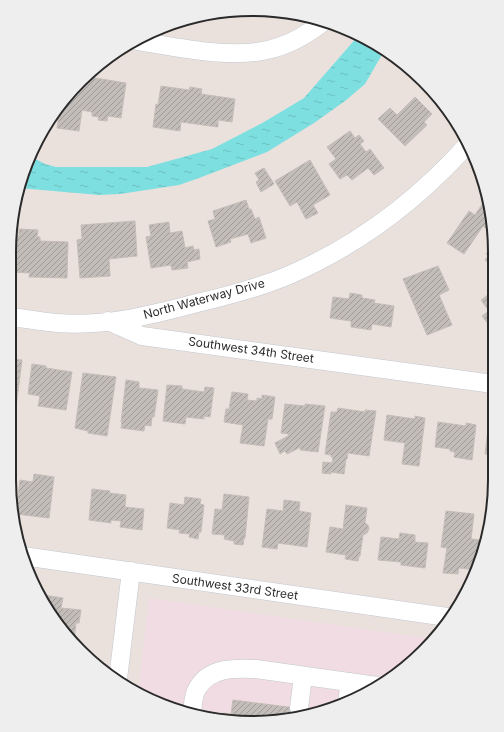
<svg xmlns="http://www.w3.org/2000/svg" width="504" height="732" viewBox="0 0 504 732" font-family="Inter,sans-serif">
	<defs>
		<pattern id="water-ripples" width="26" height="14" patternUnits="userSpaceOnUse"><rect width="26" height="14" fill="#7ddfe0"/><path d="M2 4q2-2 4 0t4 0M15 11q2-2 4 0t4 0" fill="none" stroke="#6cc0c0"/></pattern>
		<pattern id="building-hatch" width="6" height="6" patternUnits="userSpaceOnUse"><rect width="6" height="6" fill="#c3bdb9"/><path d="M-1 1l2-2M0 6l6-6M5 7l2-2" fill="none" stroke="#9f9a97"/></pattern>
	</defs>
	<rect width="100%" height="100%" fill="#eae1dd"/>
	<!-- medical -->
	<path fill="#f0dce2" d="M149,598L433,639L424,652L360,698L299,718L221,721L159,704L138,692Z"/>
	<!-- water -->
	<path fill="url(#water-ripples)" d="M358,36L383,53L365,84L345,101L314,123L267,152L199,178L179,185L120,194L99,195L19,188L30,156L45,164L56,167H147L212,149L264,122L304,98Z"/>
	<!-- building -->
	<path fill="url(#building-hatch)" stroke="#c5bdb7" d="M252,9L270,12L269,17L249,15V10Z
		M86,76H89V77L126,83L121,118L108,116L107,121L98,120L99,117L92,116V112L82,110L79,131L57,128L59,114H62L64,103L80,80Z
		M161,86L189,90L190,87L202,89L201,94L235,99L232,122L218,120V127L181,122L180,131L153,127L156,104L158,105Z
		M415,97L432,114L424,122L427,125L405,146L378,119L390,108L397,115Z
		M350,131L355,138L359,135L364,141L360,144L366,152L370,149L384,168L374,175L368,168L352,180L347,175L340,179L329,164L336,159L327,147Z
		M310,160L330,195L313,205L318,213L306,219L297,202L290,206L275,181Z
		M264,168L274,184L261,192L256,182L259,180L255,173Z
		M246,200L249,209H251L255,219L259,217L266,238L251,243L248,234L230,239L231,242L216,247L208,221L215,219L213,211Z
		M485,200L490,205L491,232L483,226L464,254L447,243L469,211L475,215Z
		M135,221L137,256L109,259L110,276L80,278L77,240L82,239L81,225Z
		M169,222L170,233L182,231L185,248L193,246L194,250L199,249L200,259L187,262L188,268L172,270L171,265L151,268L146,237L151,236L149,225Z
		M19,229L38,230L37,237H40V241L68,242L67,278L29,277L30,273L12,272L13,235L19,236Z
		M491,247V265L485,260L488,256L486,254Z
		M438,266L449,290L439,295L452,325L427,335L403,279Z
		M492,292V329L482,316L489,311L481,300Z
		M350,293L362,295V298L375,300L374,303L394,306L391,327L372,324L371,330L351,327V321L330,318L333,297L349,299Z
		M11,359L22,360L16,407L10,406Z
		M32,364L46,366V368L72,372L66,410L38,406L40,396L28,394Z
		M83,373L116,377L107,436L88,433V431L75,428Z
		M126,380L139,382V388L158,390L154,417H152L151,426L145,425L144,431L121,428L122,422H121Z
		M167,385L182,386V389L204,392L205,387L214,388L210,417L204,416V419L186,417L185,424L163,421Z
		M232,392L248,394L247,400L257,401V398L262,399V395L275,397L272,419H268L264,446L240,443L243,425L224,422L226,409H229Z
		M285,404L305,406V404L325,406L318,452L300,450L301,447L287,454L285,451L280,454L275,443L288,436L289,434L281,433Z
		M338,408L365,412V410L376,411L369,456L348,453L347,459H346L344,474L331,472V474L322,473L323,462L332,463L333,457H331V455L325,454L331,412H337Z
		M387,415L415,419V416L425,418L419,466L402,464L405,443L384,440Z
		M438,422L466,426V423L476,425L472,460L454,457L455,452L450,451V449L435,447Z
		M488,429L494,430L495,455L485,454Z
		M34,474L54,477L49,518L16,514L20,480L33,482Z
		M92,489L110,491L109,493L126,495L125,507L144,509L142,530L120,527L121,521L111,520V523L89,520Z
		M224,494L249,497L245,538H244L243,545L234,544V541L224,539L225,535L212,534L215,509L222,510Z
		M185,497L201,499L200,504L204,505L201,532H199L198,539L189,537L190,534L179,533L180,530L167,528L170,503L184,505Z
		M284,500L300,502L299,511L311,513L307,547L278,543L277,549L262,547L267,509L283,511Z
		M346,505L367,508L365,523L368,525L369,529L367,533L363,535L360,556H359L358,561L345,559L346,555L326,552L330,527L343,529Z
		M446,511L474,514L471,539L483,540L477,570L459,568L458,574L443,573L447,548L441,547Z
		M400,533L415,535V542L428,543L425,568L401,565V562L378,560L381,537L399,539Z
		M43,595L63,598L61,608L81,610L79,623H76L74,641L50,615L43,599Z
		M233,700L320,711L299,718L222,721L223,713L231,714Z"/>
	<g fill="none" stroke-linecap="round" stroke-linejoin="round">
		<defs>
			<path id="minor" d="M138,41C176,47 230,59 267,50C288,46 306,35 322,23
				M12,317C27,319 42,322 57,323C104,327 152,315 197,303C227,296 258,288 287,276C357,246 418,200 469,143
				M108,321L142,336L493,384
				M23,556L447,617
				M118,679L131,571
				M347,702L350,682
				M299,708L303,676
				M192,713C193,705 193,696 197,689C209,667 235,668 256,669L377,686"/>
		</defs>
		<!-- minor casing -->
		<use href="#minor" stroke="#c2c8cf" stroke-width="19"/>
		<!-- minor -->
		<use href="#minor" stroke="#fff" stroke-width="18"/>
	</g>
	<g text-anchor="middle" stroke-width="3.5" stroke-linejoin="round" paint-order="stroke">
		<!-- street labels -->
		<g font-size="12" fill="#2a2a2a" stroke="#fff">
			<text transform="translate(204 299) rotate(-15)" y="4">North Waterway Drive</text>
			<text transform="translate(251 350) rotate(8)" y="4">Southwest 34th Street</text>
			<text transform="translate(235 587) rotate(8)" y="4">Southwest 33rd Street</text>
		</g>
	</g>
	<!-- crop -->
	<path d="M0 0H504V732H0ZM252 16H252A236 236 0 0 1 488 252V480A236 236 0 0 1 252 716H252A236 236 0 0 1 16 480V252A236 236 0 0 1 252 16Z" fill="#eee" fill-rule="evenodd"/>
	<path fill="none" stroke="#2a2a2a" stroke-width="2" d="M252 16H252A236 236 0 0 1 488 252V480A236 236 0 0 1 252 716H252A236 236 0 0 1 16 480V252A236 236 0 0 1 252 16Z"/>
</svg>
